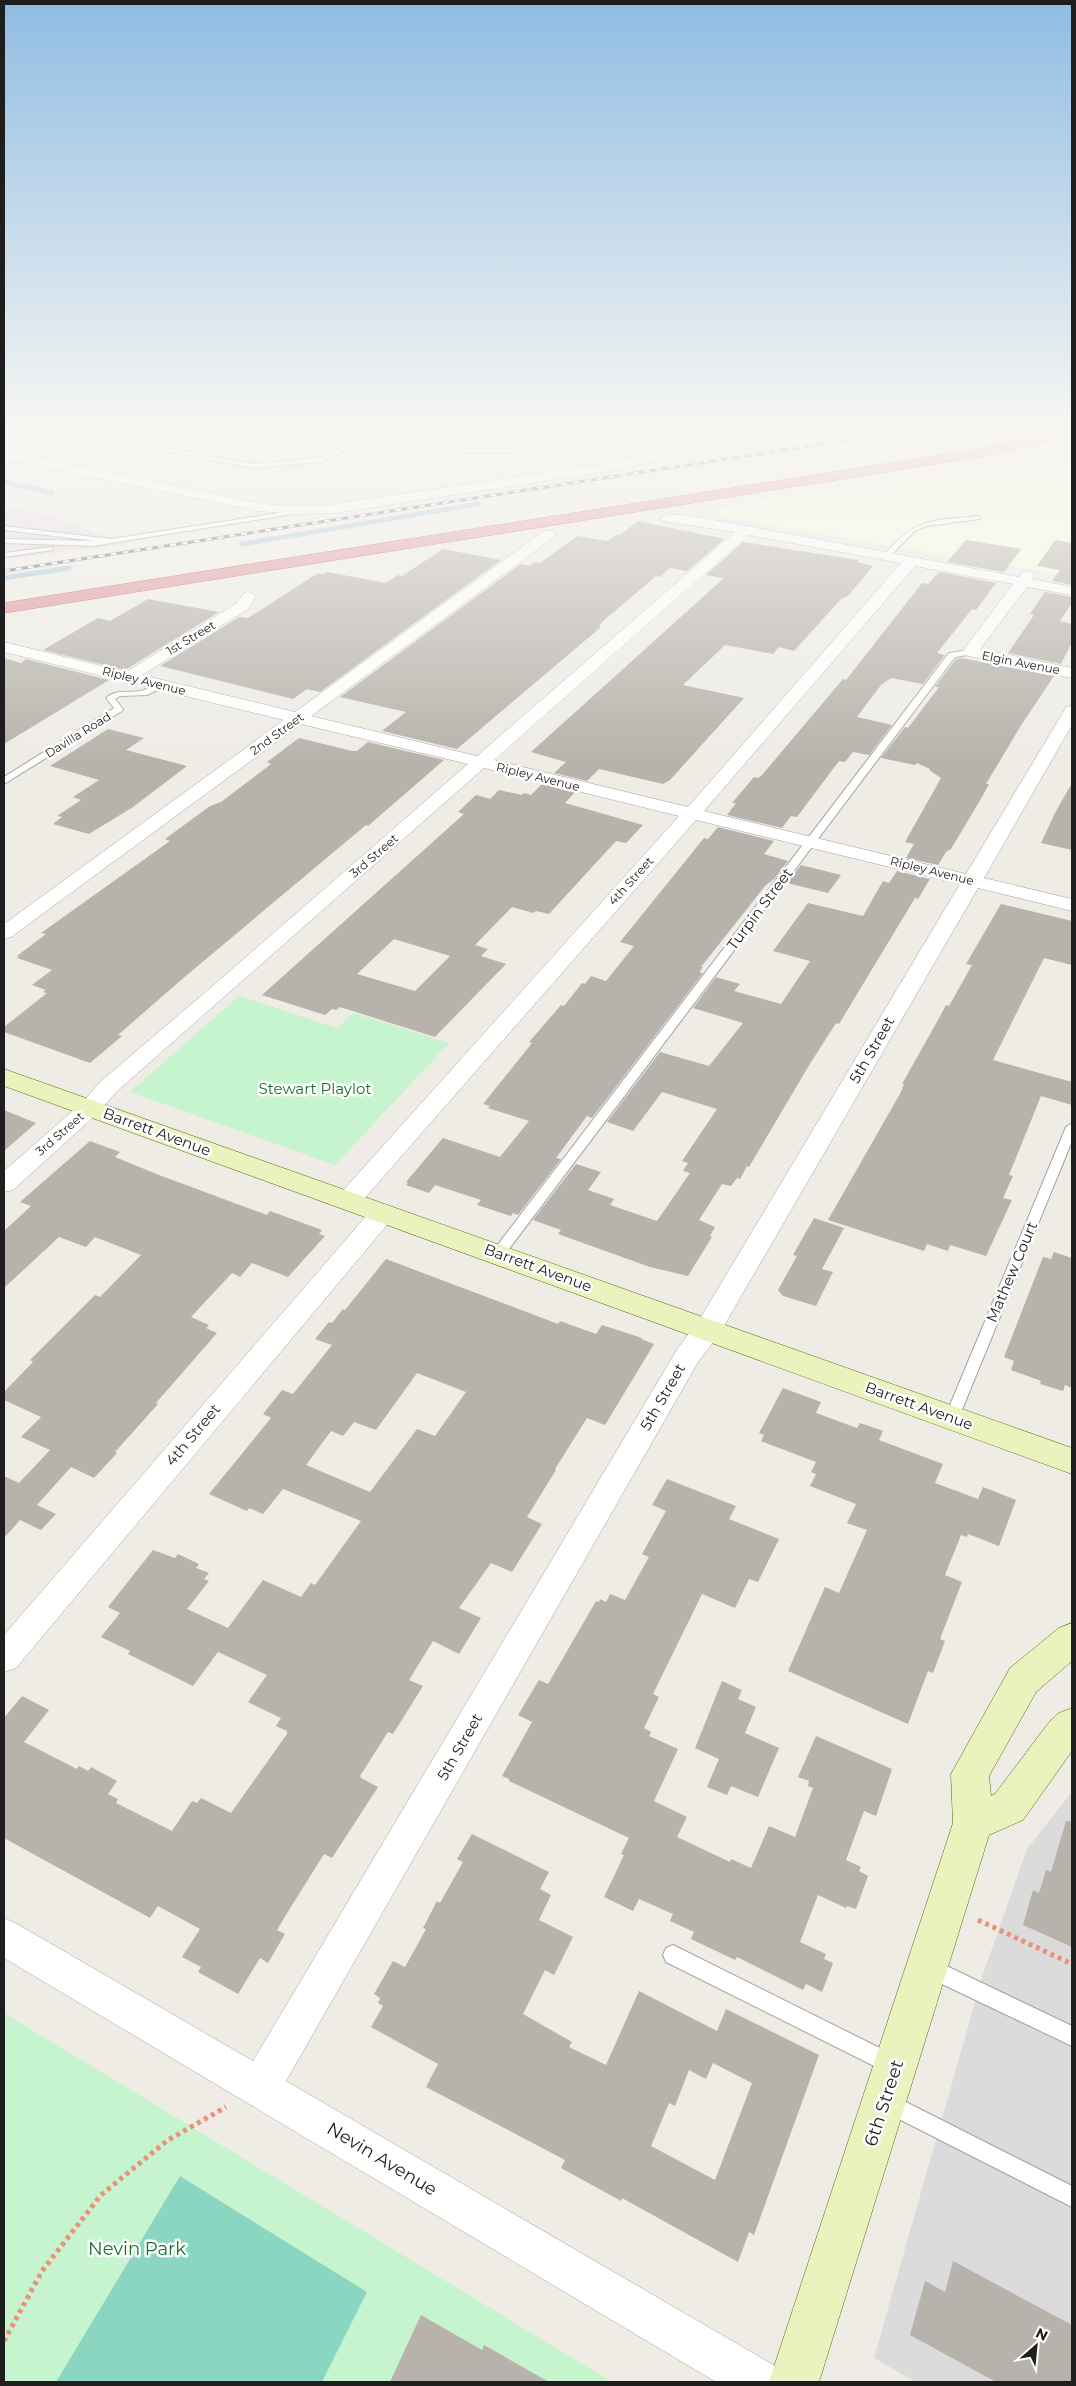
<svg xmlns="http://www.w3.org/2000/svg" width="1076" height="2386" viewBox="0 0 1076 2386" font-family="Montserrat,sans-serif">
	<rect width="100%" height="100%" fill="#eeece5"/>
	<!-- residential -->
	<path fill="#dcdbdb" d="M1072,1792V2382H916L874,2358L983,1974L1027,1849Z"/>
	<!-- industrial -->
	<path fill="#e7d8e2" d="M4,507L49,515L128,544L4,559Z"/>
	<!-- education -->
	<path fill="#f9fce1" d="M1072,453V577L729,518L718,512L733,505L801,494Z"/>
	<!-- park -->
	<path fill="#c6f4cf" d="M239,996L337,1028L353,1013L449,1043L335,1165L130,1092Z
		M4,2013L612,2382H4Z"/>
	<!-- pitch -->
	<path fill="#8bd6c1" d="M180,2176L367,2292L322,2382H56Z"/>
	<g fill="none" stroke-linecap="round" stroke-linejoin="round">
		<!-- stream -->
		<path stroke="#aac8d8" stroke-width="5" d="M4,482L52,493
			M242,544L478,504
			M4,578L69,568"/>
	</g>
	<!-- building -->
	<path fill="#b7b2ab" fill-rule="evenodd" d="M638,521L725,539L687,571L670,568L660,577L656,576L602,622L599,626L601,627L457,749L382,731L406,712L340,697L521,564L530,566L535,562L540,563L577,536L607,541L616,535H620Z
		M966,540L1021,549L1004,572L947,562Z
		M1055,540L1072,543V585L1052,581L1060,570L1037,566Z
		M743,542L858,560L857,562L873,566L848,596L841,599L794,651L779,647L773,654L725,645L683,685L744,698L670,780L663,784L599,769L587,781L554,773L566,762L531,752L724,578L706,575Z
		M443,549L501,560L320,692L307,689L293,699L160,666L239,617L248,618L318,573L323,574L327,572L386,583L398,575L402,576Z
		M939,572L996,583L976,610L972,609L937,653L945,655L923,684L891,678L881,685L859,714L857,717L892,725L869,755L853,752L845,762L839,761L797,817L791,816L782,828L727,815L736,803H732L754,777L758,778L762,775L843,679L846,680L922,583L928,584Z
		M1045,592L1072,597V603L1060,621L1072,624V642L1061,664L1008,653L1034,615L1030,614Z
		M148,599L219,612L125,670L43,650L98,618L110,621Z
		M4,658L21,663L26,659L109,680L4,744Z
		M961,658L1054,676L1020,727L986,784H989L982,797L951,849L946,852L938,865L906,858L914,844L905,842L941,778L929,770L930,769L917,763L915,765L881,758L905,727L908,728L939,687H935L956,659Z
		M108,729L144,738L126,750L187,766L133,807L89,834L53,824L62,817L57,816L81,800L73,797L99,780L50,766Z
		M299,738L352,751H357L368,742L444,760L368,826L366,825L181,980L118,1035L122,1036L90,1063L4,1032V1027L47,993L43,992L46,990L32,985L52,970L17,958L19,957L17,956L46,934L41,933L170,841L165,839L210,806L221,802L271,764L267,762Z
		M1072,783V850L1041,843L1055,813Z
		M542,784L575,792L565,803L643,825L626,843L616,841L549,914L536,911L533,913L512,907L475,945L488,949L481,956L506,964L435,1037L340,1007L336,1010L332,1009L325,1015L262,995L464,814L458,812L476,795L490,799L499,790L522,795L524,793L531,795ZM394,939L450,956L415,991L357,974Z
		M718,827L774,841L764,854L788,861L774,879L765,886L701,967H703L699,972L703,973L592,1118L587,1116L556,1158L561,1159L518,1215L513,1213L511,1216L477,1205L481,1200L435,1185L429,1193L406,1185L408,1183L406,1182L443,1138L500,1157L529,1121L488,1108L490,1106L483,1104L532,1043L529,1042L561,1005L564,1006L582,983L585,984L591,976L606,981L634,946L620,942L704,838L708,839Z
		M801,865L841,875L828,893L787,883Z
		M897,871L930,879L918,899L915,898L839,1024L836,1023L808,1067L749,1167L747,1166L740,1179L737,1178L731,1186L722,1184L699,1220L715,1227L710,1236L712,1237L688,1276L650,1267L558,1234L561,1230L533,1220L576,1164L601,1172L588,1190L614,1199L610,1205L657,1221L690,1173L683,1171L688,1163L682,1161L717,1109L662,1092L633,1131L607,1122L660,1052L709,1066L743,1023L693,1008L716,977L740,984L734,991L781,1004L810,961L773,951L808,903L863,916L883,881L889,883Z
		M1001,904L1072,921V965L1044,958L993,1060L1072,1082V1105L1041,1096L1009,1175L1013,1176L1003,1198L1012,1200L986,1256L950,1245L948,1251L927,1244L924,1251L828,1220L901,1092L904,1084H902L938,1020L946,1005L949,1006L972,965L966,964Z
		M4,1110L36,1123L4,1151Z
		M90,1141L120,1152L115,1157L159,1175L267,1215L270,1211L322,1230L319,1234L325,1236L288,1277L252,1263L240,1277L232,1273L191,1317L209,1325L206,1328L217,1333L156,1403L158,1404L115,1452L117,1453L94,1478L71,1467L37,1505L56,1514L41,1530L20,1520L4,1538V1476L19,1483L50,1450L21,1437L41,1417L4,1400V1392L33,1362L30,1360L95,1295L100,1297L141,1255L95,1237L86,1247L59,1237L4,1288V1231L31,1206L20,1202Z
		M814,1218L844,1228L822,1269L833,1272L816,1306L783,1296L778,1290L797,1256L793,1255Z
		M1054,1252L1072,1258V1388L1065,1385L1063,1391L1040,1384L1041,1381L1011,1370L1014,1361L1004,1357L1043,1257L1051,1259Z
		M386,1259L558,1324L560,1321L596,1334L602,1325L642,1338L641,1339L654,1344L605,1425L587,1418L555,1469L556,1470L527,1517L542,1524L512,1572L491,1563L459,1608L481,1618L459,1654L433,1641L409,1680L423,1686L393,1734L388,1732L360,1776L361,1778L378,1787L332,1858L324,1854L289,1910L277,1930L285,1934L268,1963L260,1958L238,1994L198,1972L201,1967L182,1957L200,1929L158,1906L150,1918L4,1838V1718L22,1696L49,1710L24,1742L77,1769L79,1766L88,1771L91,1767L117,1781L108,1794L118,1799L116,1803L172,1831L192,1801L197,1803L201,1798L231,1813L287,1734V1731L276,1726L281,1718L248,1702L267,1675L218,1652L193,1686L128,1654L130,1651L101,1637L120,1613L108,1607L153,1550L175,1558L178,1554L199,1564L196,1568L209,1573L204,1579L209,1581L187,1609L228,1628L263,1580L301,1597L311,1583L315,1585L361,1521L283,1489L263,1514L249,1508L247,1511L209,1494L271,1418L263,1414L282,1390L293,1394L332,1345L315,1339L329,1322L332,1323L343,1309L345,1310ZM417,1373L466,1392L435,1436L417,1429L370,1492L306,1465L331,1431L343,1436L354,1422L376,1430Z
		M783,1388L821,1402L816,1413L857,1428L860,1423L883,1431L879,1440L943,1464L935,1483L978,1499L983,1487L1016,1500L999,1546L968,1534L967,1537L961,1535L945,1575L962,1582L940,1639L945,1641L933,1673L928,1671L908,1724L788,1671L825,1587L839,1593L867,1530L847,1523L856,1504L810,1486L816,1474L811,1472L816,1462L761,1441L764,1435L759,1433Z
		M667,1479L736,1506L729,1519L779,1539L758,1582L749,1579L735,1608L702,1594L653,1694L659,1697L644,1728L651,1732L649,1736L678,1749L654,1801L687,1817L677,1837L730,1862L731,1859L751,1868L769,1826L795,1837L813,1788L808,1786L809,1781L798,1777L816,1736L892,1769L876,1816L864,1811L846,1860L861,1867L859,1871L868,1876L856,1909L847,1906L846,1908L818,1895L800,1942L826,1954L824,1959L833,1963L822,1992L806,1984L803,1990L737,1957L735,1960L691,1939L694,1932L670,1921L673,1914L639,1899L633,1911L604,1897L624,1855L621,1854L629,1838L509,1781V1779L502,1776L532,1722L518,1715L539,1680L548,1684L596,1601L599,1602L600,1599L606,1602L610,1594L625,1600L649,1557L642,1554L666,1511L652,1505Z
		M722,1681L742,1690L738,1699L756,1707L745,1733L779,1748L758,1797L731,1786L727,1795L707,1787L719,1759L695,1748Z
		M1066,1821L1072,1822V1947L1023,1925L1033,1890L1039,1893L1046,1870L1051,1872Z
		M472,1834L549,1872L540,1889L551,1895L539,1920L573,1937L554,1975L545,1970L523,2014L572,2042L569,2047L606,2065L639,1991L717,2031L726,2009L819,2055L754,2235L749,2232L738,2262L622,2198L621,2201L561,2168L565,2160L426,2087L438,2064L371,2027L383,2006L378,2003L380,1998L374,1994L393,1961L405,1967L426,1929L423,1928L437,1901L440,1903L463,1862L457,1859ZM713,2063L752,2083L715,2180L651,2146L669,2103L675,2106L689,2070L706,2079Z
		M953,2261L1072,2325V2382H996L910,2335L925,2281L945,2292Z
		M421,2315L482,2350L484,2345L549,2382H390Z"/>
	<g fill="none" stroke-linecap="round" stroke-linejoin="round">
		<defs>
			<path id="lane" d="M54,429H69L253,464L319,458L363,439L323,429C338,429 352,435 366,436C375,437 383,429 393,429L375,438C416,447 457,450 499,449V447L529,429H537L503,449C528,448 553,446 578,441C593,438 608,429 624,429L604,438L580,445L555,449L502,453L432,451L369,440L320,462L253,468Z
				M297,510L299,511V513L93,546L4,543V539L96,541L4,530V526L111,539Z
				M978,516L980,517V519L927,526L915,531L890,556L884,555C917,517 931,521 978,516Z
				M51,547L53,548V550L4,557V553Z
				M970,650L974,652L973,654L955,657L503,1257H493L491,1254L493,1251L949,653Z
				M160,683L164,685L163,687L147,695L120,696L115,699L123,709L122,711L4,784V777L114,708L106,698C116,689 128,693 141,691C148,689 154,685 160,683Z
				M1072,1123V1141L959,1417L957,1421L952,1423L947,1421L945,1417L1066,1127Z
				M673,1945L898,2057L901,2064L898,2071L891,2074L884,2071L666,1962L663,1955L666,1948Z
				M930,1958L1072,2026V2046L923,1975L920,1968L923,1961Z
				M890,2094L1072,2186V2207L883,2111L880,2104L883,2097Z"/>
			<path id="street" d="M774,429H800L794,433L591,474L335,513L295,514L258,511L4,459V451L258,503L283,506H321L591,466Z
				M667,514L692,516L1019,577L1023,572L1028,571L1035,575L1032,579L1072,587V595L1027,587L980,649L1072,668V678L964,655L962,652L1013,584L915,566L704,811L966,874L1064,711L1066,707L1072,706V725L984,878L1072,899V911L978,888L718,1336L698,1362L286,2081L775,2366L782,2382H716L4,1958V1918L17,1924L253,2061L678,1348L698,1322L960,884L696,820L357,1207L348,1209L339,1207L335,1201L339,1195L679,816L484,768L116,1092L98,1113L13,1190L4,1192V1171L82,1103L100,1082L215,984L468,764L301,724L11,937L4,939V924L284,720L4,652V642L126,672L237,603L244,593L249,592L256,596L248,609L142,675L295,712L544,531H554L556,534L554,537L311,716L477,756L735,532L662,521L660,518ZM748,535L901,563L688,807L494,760Z
				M383,1204L392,1207L396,1213L392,1219L16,1668L4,1672V1635L374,1207Z"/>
			<path id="secondary" d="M4,1069L1072,1448V1474L4,1086Z
				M1072,1623V1661L1036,1692L989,1776L991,1796L995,1794L1050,1721L1059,1713L1072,1708V1751L1023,1820L989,1835L819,2382H769L953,1823L951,1774L1010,1668L1059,1628Z"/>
			<path id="highway" d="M1072,429V437L979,457L4,613V603L979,449Z"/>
		</defs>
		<!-- lane casing -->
		<use href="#lane" stroke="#a2a2a2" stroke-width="2"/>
		<!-- street casing -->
		<use href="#street" stroke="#a2a2a2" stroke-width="1"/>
		<!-- secondary casing -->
		<use href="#secondary" stroke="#576b0f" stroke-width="1"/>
		<!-- highway casing -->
		<use href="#highway" stroke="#c93557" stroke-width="1"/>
		<!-- path -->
		<path stroke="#ec9178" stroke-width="5" stroke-dasharray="4 4" stroke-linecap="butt" d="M978,1920L1072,1964
			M4,2341L42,2271L101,2195L168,2140L226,2107"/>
		<!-- lane -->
		<use href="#lane" fill="#fff" fill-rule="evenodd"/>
		<!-- street -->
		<use href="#street" fill="#fff" fill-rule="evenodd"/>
		<!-- secondary -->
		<use href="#secondary" fill="#eaf3be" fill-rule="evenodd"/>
		<!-- highway -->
		<use href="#highway" fill="#de949a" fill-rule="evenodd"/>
		<defs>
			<path id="rail" d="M705,429L736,432
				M4,571L920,429"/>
		</defs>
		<!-- rail casing -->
		<use href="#rail" stroke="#6c6c6c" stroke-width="3"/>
		<!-- rail -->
		<use href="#rail" stroke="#fff" stroke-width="2" stroke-dasharray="6" stroke-linecap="butt"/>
	</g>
	<!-- sky -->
	<linearGradient id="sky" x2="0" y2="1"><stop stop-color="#8fbce2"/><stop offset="0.56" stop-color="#f7f6f3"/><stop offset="1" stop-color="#f7f6f3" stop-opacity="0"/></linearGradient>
	<rect width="1076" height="764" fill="url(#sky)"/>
	<g text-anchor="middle" stroke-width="5" stroke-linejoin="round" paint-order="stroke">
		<!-- far-street labels -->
		<g font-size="12" fill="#1e1e1e" stroke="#fff">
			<text transform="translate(191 638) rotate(-31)" y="4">1st Street</text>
			<text transform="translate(1021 663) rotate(11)" y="4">Elgin Avenue</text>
			<text transform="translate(144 681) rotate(14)" y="4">Ripley Avenue</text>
			<text transform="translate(277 734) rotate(-36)" y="4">2nd Street</text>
			<text transform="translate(78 735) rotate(-32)" y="4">Davilla Road</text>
			<text transform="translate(538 777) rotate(14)" y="4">Ripley Avenue</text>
			<text transform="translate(374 856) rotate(-41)" y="4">3rd Street</text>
			<text transform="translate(932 871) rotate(14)" y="4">Ripley Avenue</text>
			<text transform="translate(631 881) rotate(-48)" y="4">4th Street</text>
			<text transform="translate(60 1134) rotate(-41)" y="4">3rd Street</text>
		</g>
		<!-- street labels -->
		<g font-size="15" fill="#1e1e1e" stroke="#fff">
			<text transform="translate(760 909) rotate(-53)" y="5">Turpin Street</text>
			<text transform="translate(872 1050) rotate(-60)" y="5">5th Street</text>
			<text transform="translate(157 1132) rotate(20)" y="5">Barrett Avenue</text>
			<text transform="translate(538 1268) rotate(20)" y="5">Barrett Avenue</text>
			<text transform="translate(1012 1272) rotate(-67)" y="5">Mathew Court</text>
			<text transform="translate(663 1397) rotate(-60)" y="5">5th Street</text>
			<text transform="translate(919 1406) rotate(20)" y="5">Barrett Avenue</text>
			<text transform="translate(193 1435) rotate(-50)" y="5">4th Street</text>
			<text transform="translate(460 1747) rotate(-60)" y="5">5th Street</text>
		</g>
		<!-- park labels -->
		<g font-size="15" fill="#167228" stroke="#fff">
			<text x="315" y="1094">Stewart Playlot</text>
		</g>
		<!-- near-street labels -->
		<g font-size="18" fill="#1e1e1e" stroke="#fff">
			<text transform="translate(884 2103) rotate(-72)" y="6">6th Street</text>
			<text transform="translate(382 2159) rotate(31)" y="6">Nevin Avenue</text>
		</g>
		<!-- near-park labels -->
		<g font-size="18" fill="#167228" stroke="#fff">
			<text x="137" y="2255">Nevin Park</text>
		</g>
	</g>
	<!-- border -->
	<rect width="1076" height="2386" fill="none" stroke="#1e1e1e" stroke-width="10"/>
	<!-- north arrow -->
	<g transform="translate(1036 2346) rotate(27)" stroke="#ffffff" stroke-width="4" paint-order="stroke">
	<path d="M0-4L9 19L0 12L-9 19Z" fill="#1e1e1e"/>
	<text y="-8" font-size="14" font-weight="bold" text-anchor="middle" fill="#1e1e1e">N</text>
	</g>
</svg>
